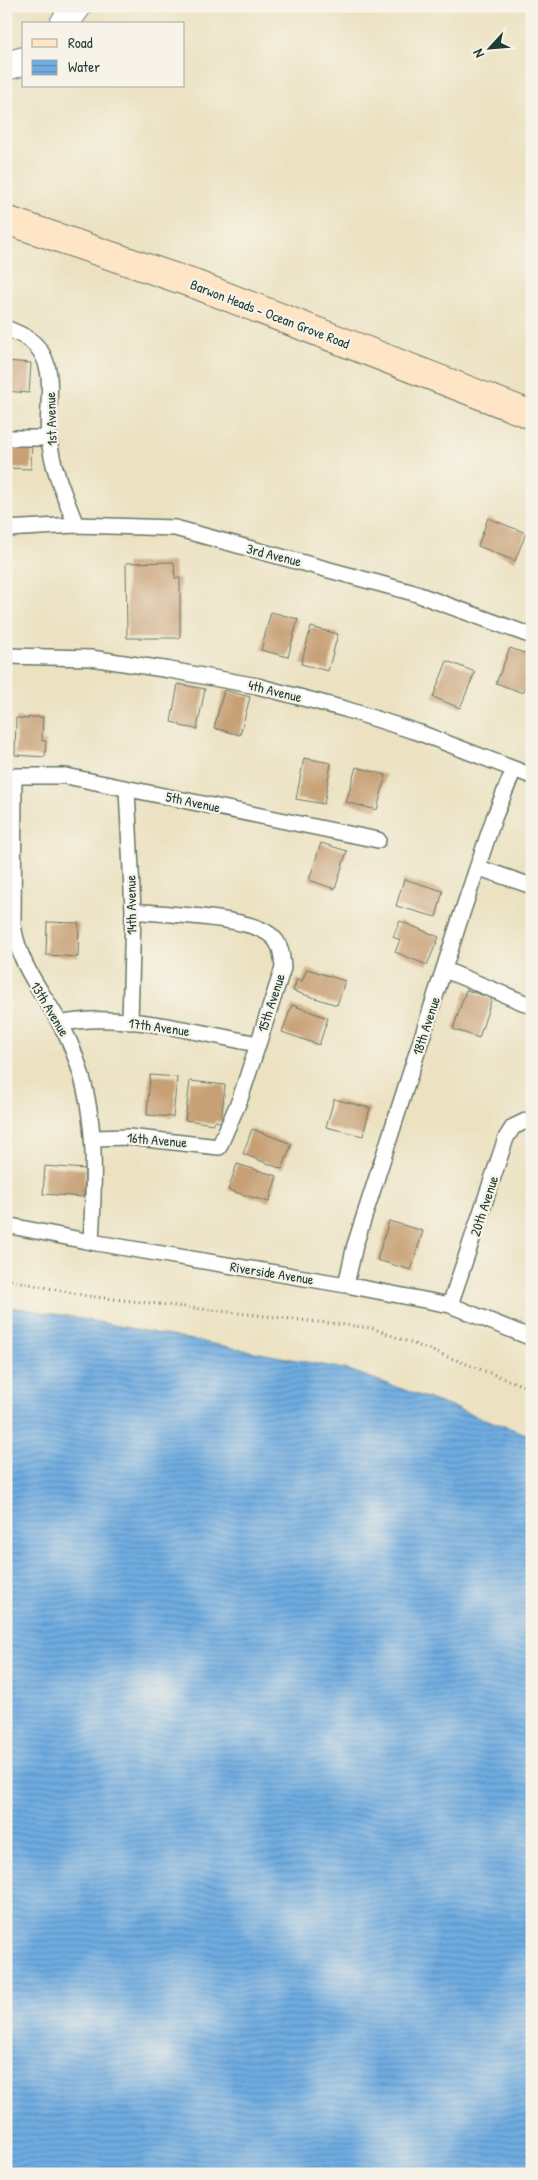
<svg xmlns="http://www.w3.org/2000/svg" width="538" height="2180" viewBox="0 0 538 2180" font-family="'Patrick Hand',sans-serif">
	<defs>
		<pattern id="water-rules" width="6" height="5" patternUnits="userSpaceOnUse" patternTransform="scale(1.25)"><rect width="6" height="5" fill="#6face1"/><path d="M0 2.5h6" fill="none" stroke="#5b8db7"/></pattern>
	</defs>
	<rect width="100%" height="100%" fill="#f7f3e8"/>
	<filter id="ink" filterUnits="userSpaceOnUse"><feTurbulence type="fractalNoise" baseFrequency=".02" numOctaves="2"/><feDisplacementMap in="SourceGraphic" scale="10" xChannelSelector="R" yChannelSelector="G"/><feConvolveMatrix kernelMatrix="1 2 1 2 8 2 1 2 1" color-interpolation-filters="sRGB"/></filter>
	<filter id="wash" filterUnits="userSpaceOnUse"><feTurbulence type="fractalNoise" baseFrequency=".0096" numOctaves="4" result="noise"/><feDisplacementMap in="SourceGraphic" scale="20" xChannelSelector="R" yChannelSelector="G"/><feGaussianBlur stdDeviation="1.12" result="paint"/><feColorMatrix in="noise" values="0 0 0 0 0 0 0 0 0 0 0 0 0 0 0 0 0 1.4 0 .05"/><feComposite in="paint" operator="in"/></filter>
	<g filter="url(#wash)">
		<rect width="100%" height="100%" fill="#ece2c2"/>
		<!-- water -->
		<path fill="url(#water-rules)" stroke="#47748a" d="M6,1306L67,1316L349,1370L532,1436V2174H6Z"/>
		<g id="blocks">
			<!-- building -->
			<path fill="#c7a076" d="M6,361L31,363L29,393L6,391Z
				M6,442H32L31,469L6,468Z
				M488,518L526,533L515,561L478,546Z
				M174,562L175,578H180V638H127L126,563Z
				M271,612L298,619L288,657L261,650Z
				M311,627L338,634L328,671L301,664Z
				M510,648L532,656V671L523,693L496,683Z
				M447,661L475,672L460,708L433,697Z
				M178,684L205,689L197,729L180,726V724L171,722Z
				M224,690L250,697L240,735L214,728Z
				M28,717H43L42,741H46L45,757L15,755L16,718L28,719Z
				M304,758L331,763L324,804L296,799Z
				M356,767L386,775L377,810L346,802Z
				M321,843L347,851L335,889L309,880Z
				M404,879L443,891L436,917L396,906Z
				M400,921L439,937L427,965L395,952L400,940L393,937Z
				M47,922L79,923L78,957L46,955Z
				M307,969L345,981L337,1005L293,991L297,979L302,981Z
				M466,990L492,998L479,1038L453,1029Z
				M292,1005L328,1018L319,1045L282,1032Z
				M150,1075L177,1077L173,1117L147,1115Z
				M190,1081L225,1085L221,1122L215,1121L214,1124L185,1120Z
				M334,1099L370,1108L363,1136L326,1127Z
				M252,1129L292,1144L282,1169L243,1154Z
				M237,1164L277,1176L269,1202L228,1190Z
				M45,1166L85,1169L84,1197L43,1194Z
				M389,1221L423,1231L411,1270L377,1260Z"/>
		</g>
	</g>
	<g filter="url(#ink)">
		<use href="#blocks" fill-opacity="0" stroke="#677766" stroke-width="1"/>
		<g fill="none" stroke-linecap="round" stroke-linejoin="round">
			<defs>
				<path id="lane" d="M6,328C14,332 24,335 30,340C61,364 45,406 49,438C52,468 65,497 76,525
					M6,438H49
					M6,529L76,525L175,528L414,593L532,636
					M6,656L91,658L170,670L257,686L345,709L420,733L532,776
					M6,776H66L378,840
					M14,776L13,925C21,975 50,998 69,1041C98,1105 95,1174 91,1242
					M127,789L133,911L130,1022
					M479,868L532,886
					M445,970L532,1006
					M60,1024C116,1010 200,1033 257,1044
					M94,1138L128,1137L219,1147L240,1099L283,968C282,955 281,942 269,934C248,917 163,914 133,911
					M6,1225L91,1242L346,1285L450,1305L532,1338
					M346,1285L355,1245L462,913L494,818L514,769
					M450,1305L506,1138L513,1127L532,1118"/>
				<path id="street" d="M64,24L77,6
					M6,66L24,61"/>
				<path id="secondary" d="M6,220L197,285L532,415"/>
			</defs>
			<!-- lane casing -->
			<use href="#lane" stroke="#677766" stroke-width="18"/>
			<!-- street casing -->
			<use href="#street" stroke="#677766" stroke-width="30"/>
			<!-- secondary casing -->
			<use href="#secondary" stroke="#677766" stroke-width="30"/>
			<!-- path -->
			<path stroke="#677766" stroke-width="3" stroke-dasharray="1 4" stroke-linecap="butt" d="M6,1279L87,1296L372,1328L532,1389"/>
			<!-- lane -->
			<use href="#lane" stroke="#fff" stroke-width="15"/>
			<!-- street -->
			<use href="#street" stroke="#fff" stroke-width="28"/>
			<!-- secondary -->
			<use href="#secondary" stroke="#fde5c5" stroke-width="28"/>
		</g>
	</g>
	<g text-anchor="middle" stroke-width="4.5" stroke-linejoin="round" paint-order="stroke">
		<!-- street labels -->
		<g font-size="14" fill="#1f3d34" stroke="#f7f3e8">
			<text transform="translate(270 314) rotate(21)" y="5">Barwon Heads - Ocean Grove Road</text>
			<text transform="translate(51 419) rotate(-92)" y="5">1st Avenue</text>
			<text transform="translate(274 555) rotate(14)" y="5">3rd Avenue</text>
			<text transform="translate(275 691) rotate(14)" y="5">4th Avenue</text>
			<text transform="translate(193 802) rotate(12)" y="5">5th Avenue</text>
			<text transform="translate(131 905) rotate(-91)" y="5">14th Avenue</text>
			<text transform="translate(271 1003) rotate(-72)" y="5">15th Avenue</text>
			<text transform="translate(50 1009) rotate(59)" y="5">13th Avenue</text>
			<text transform="translate(426 1026) rotate(-72)" y="5">18th Avenue</text>
			<text transform="translate(159 1027) rotate(8)" y="5">17th Avenue</text>
			<text transform="translate(157 1140) rotate(5)" y="5">16th Avenue</text>
			<text transform="translate(484 1206) rotate(-72)" y="5">20th Avenue</text>
			<text transform="translate(272 1273) rotate(9)" y="5">Riverside Avenue</text>
		</g>
	</g>
	<!-- margin -->
	<rect width="538" height="2180" fill="none" stroke="#f7f3e8" stroke-width="25"/>
	<!-- legend -->
	<rect x="22" y="22" width="162" height="65" fill="#f7f3e8" stroke="#a1aaa0"/>
	<rect x="32" y="39" width="25" height="8" fill="#fde5c5" stroke="#a1aaa0"/>
	<text x="68" y="48" font-size="15" fill="#1f3d34">Road</text>
	<rect x="32" y="60" width="25" height="15" fill="url(#water-rules)" stroke="#a1aaa0"/>
	<text x="68" y="72" font-size="15" fill="#1f3d34">Water</text>
	<!-- north arrow -->
	<g transform="translate(490 48) rotate(244)" stroke="#f7f3e8" stroke-width="4" paint-order="stroke">
	<path d="M0-4L9 19L0 12L-9 19Z" fill="#1f3d34"/>
	<text y="-8" font-size="14" font-weight="bold" text-anchor="middle" fill="#1f3d34">N</text>
	</g>
</svg>
